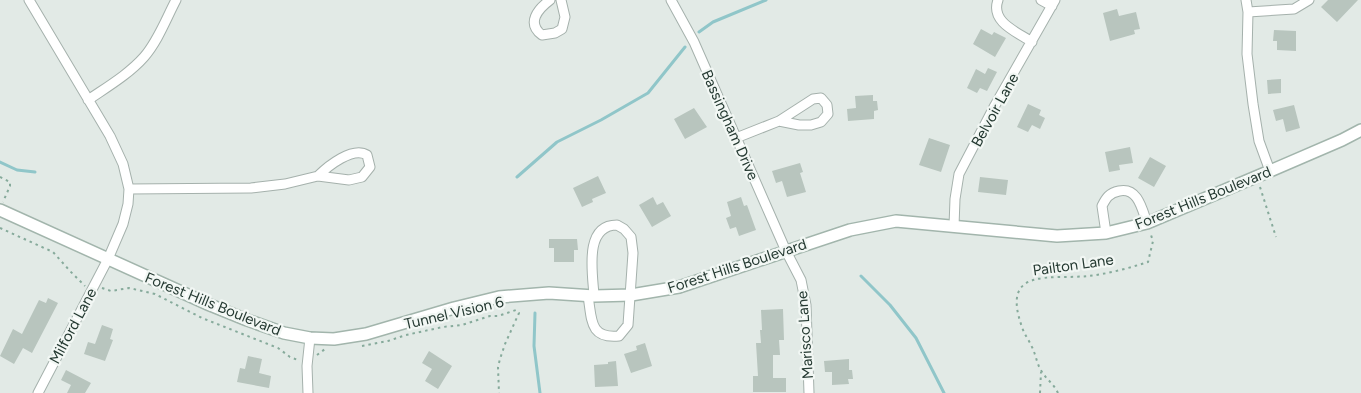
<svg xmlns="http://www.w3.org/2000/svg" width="1361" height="393" viewBox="0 0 1361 393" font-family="Figtree,sans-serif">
	<rect width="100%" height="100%" fill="#e2eae6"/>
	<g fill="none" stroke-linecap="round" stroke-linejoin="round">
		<!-- stream -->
		<path stroke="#90c6c9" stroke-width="3" d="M699,32L713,22L766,0
			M0,162L17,170L35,172
			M517,177L557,142L601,120L648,93L685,47
			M861,276L890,305L916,338L944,393
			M535,313L534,346L540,393"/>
	</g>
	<!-- building -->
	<path fill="#b8c5be" d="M1328,0H1358L1337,22L1321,7Z
		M1117,9L1119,16L1136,12L1140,29L1134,30L1135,34L1110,41L1103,13Z
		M981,29L992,35L994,32L1006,38L995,57L973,44Z
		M1274,30L1296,31V51L1277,50V41H1273Z
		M988,68L997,72L987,91L980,88L977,93L967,88L976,69L985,74Z
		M1281,79V93L1268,94L1267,80Z
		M873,95V101H877L878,110L874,111V119L848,121L847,109L856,108L855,96Z
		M1028,104L1041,110L1039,115L1045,118L1040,129L1032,125L1028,132L1017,127Z
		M1294,105L1300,128L1286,132L1283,119L1276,121L1273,110Z
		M694,108L707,127L685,139L674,119Z
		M929,138L950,145L941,172L919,165Z
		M1130,147L1133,163L1119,165L1120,170L1109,172L1105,152Z
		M1150,157L1166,166L1154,187L1138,178Z
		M800,163L803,172L800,173L806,192L787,197L782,181L776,183L772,171Z
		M598,176L606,193L592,199L593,202L582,207L573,188Z
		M980,177L1008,180L1006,195L978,192Z
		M653,197L657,205L663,202L671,216L652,227L639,205Z
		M741,197L744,206L747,205L756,230L739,236L736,227L730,229L726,218L731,216L727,202Z
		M549,239H577L578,250H574V262H554V248H549Z
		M48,298L58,303L32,353L23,348L14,364L0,356L13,329L22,334L39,300L46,303Z
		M783,309L784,340H779L780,355H773V378H786V392H753V376H758L756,343H761L760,330H762L761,310Z
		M102,325L113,329L110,339L113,340L105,361L84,354L88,342L95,344Z
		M645,343L652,366L631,373L624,354L637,350L636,346Z
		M429,351L452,366L438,389L425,381L432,369L422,363Z
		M248,356L262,359L259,373L271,376L269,388L237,382L240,368L245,369Z
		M849,359V370H852L853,379H848L849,384L832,385V372H825L824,361Z
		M616,361L618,386L595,387L594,365L608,364V362Z
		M66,370L91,383L85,393H67L71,385L61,380Z"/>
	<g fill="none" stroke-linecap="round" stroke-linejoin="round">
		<defs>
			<path id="street" d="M29,0L110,136L123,164L129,189L128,204L123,224L108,259L38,393
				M550,0C538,9 526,23 542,35L555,33L562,29L565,17L561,0
				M671,0L694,42L786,251L801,280L806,305L809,393
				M998,0C990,22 1017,32 1032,42
				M1041,0L1052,6
				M1246,0L1248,12L1247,54L1253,104L1259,141L1270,171
				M1248,12L1294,9L1309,0
				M88,100C107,87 129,74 144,57C158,41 166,19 176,0
				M736,138L779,121L799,125H811L821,122L828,114L827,105L821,98L813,99L779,121
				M129,189L251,188L285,184L318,176L349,180L362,177L370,167L367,155C353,146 328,166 318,176
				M954,226L955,199L959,174L994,107L1055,0
				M1106,233L1102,206C1106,198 1109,193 1119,191C1138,187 1142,209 1147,223
				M588,296C592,319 589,339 619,336L628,325L633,253L631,237L624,229L617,225C583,225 593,275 594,296
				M308,393L307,366L310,338"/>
			<path id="secondary" d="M0,210L210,305L247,320L284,333L310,338L334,339L366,334L454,308L499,297L549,293L594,296L631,295L679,287L850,230L896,221L1057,236L1106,233L1147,223L1270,171L1342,140L1361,130"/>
		</defs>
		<!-- street casing -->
		<use href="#street" stroke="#a5b1ac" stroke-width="11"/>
		<!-- secondary casing -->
		<use href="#secondary" stroke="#a2b5ac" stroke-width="14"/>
		<!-- path -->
		<path stroke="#86aa9b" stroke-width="2" stroke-dasharray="2.5 4" stroke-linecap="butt" d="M0,177L10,182V186L3,202
			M1260,187L1276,237
			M0,228L53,252L70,271L85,286
			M102,288L111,291L129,288L155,294L202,318L278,348L290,357L298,360
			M362,346L388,341L406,335L443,327L462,325L490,316H498L516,310L519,313L505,344L500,359L498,367L499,393
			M317,355L325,349
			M1040,393L1041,372
			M1058,393C1054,384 1047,380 1042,372C1037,365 1036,355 1032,347C1029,340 1024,334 1022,327C1000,266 1051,280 1088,276C1108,274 1129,268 1148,262L1153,241L1150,232"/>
		<!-- street -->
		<use href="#street" stroke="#fff" stroke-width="9"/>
		<!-- secondary -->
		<use href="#secondary" stroke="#fff" stroke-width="11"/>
	</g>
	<g text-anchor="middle" stroke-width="4.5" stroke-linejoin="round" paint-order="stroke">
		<!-- street labels -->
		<g font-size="15" fill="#243931" stroke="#f2f7f4">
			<text transform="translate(995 110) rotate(-61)" y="5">Belvoir Lane</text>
			<text transform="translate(730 125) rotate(66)" y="5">Bassingham Drive</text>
			<text transform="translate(1203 198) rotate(-22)" y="5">Forest Hills Boulevard</text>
			<text transform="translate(1073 265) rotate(-8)" y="5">Pailton Lane</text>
			<text transform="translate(737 266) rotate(-18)" y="5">Forest Hills Boulevard</text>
			<text transform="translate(213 304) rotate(22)" y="5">Forest Hills Boulevard</text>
			<text transform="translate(454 313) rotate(-13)" y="5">Tunnel Vision 6</text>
			<text transform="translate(73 326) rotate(-62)" y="5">Milford Lane</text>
			<text transform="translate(805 335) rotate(-94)" y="5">Marisco Lane</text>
		</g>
	</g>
</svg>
